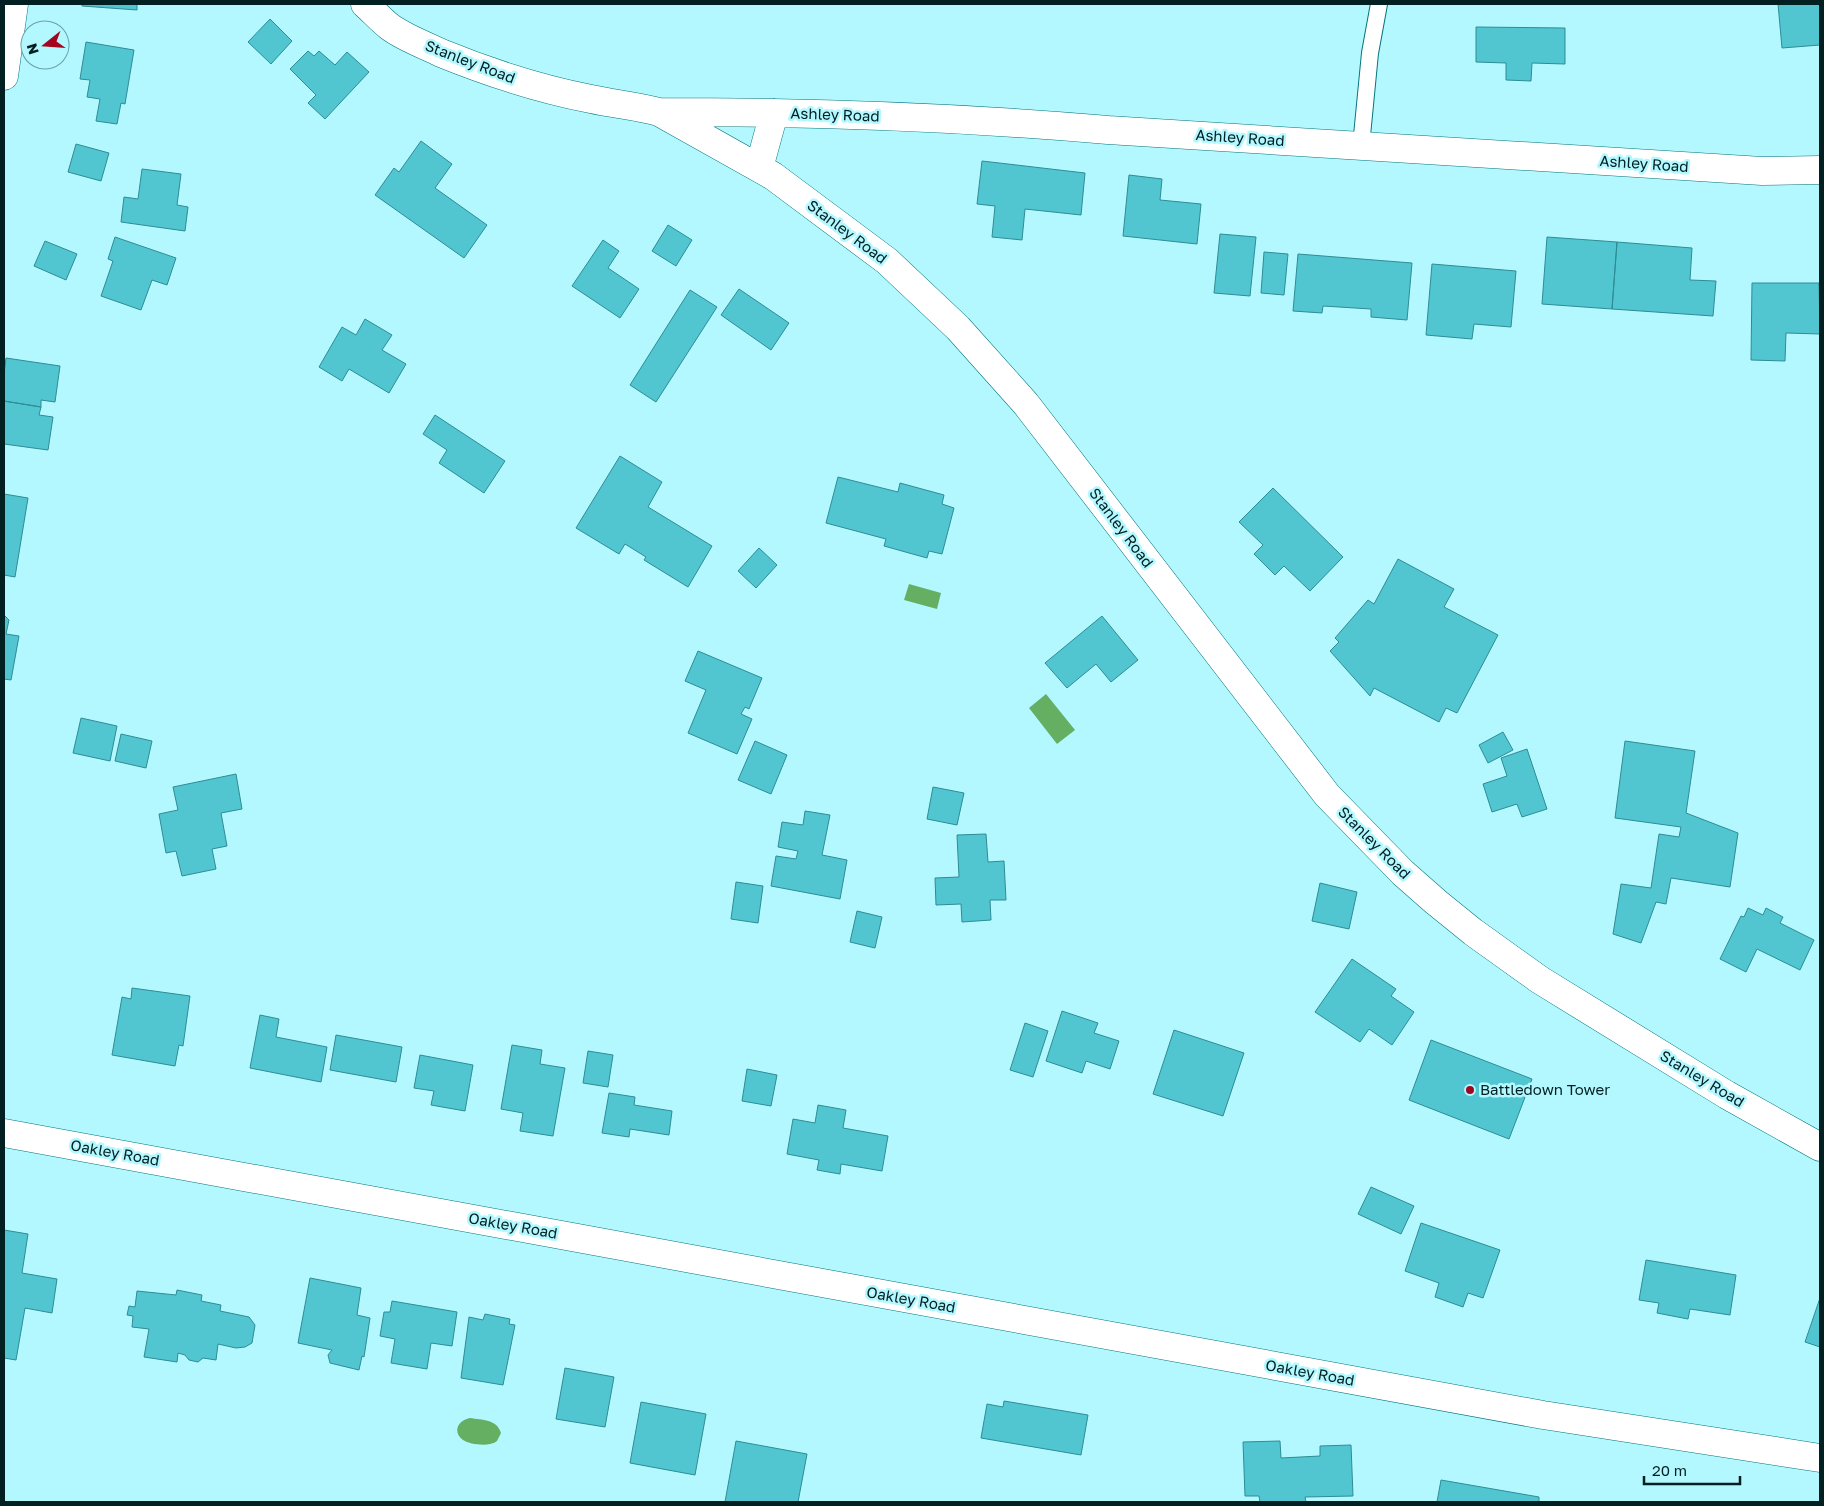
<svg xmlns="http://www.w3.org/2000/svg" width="1824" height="1506" viewBox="0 0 1824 1506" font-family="'Golos Text',sans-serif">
	<rect width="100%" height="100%" fill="#b3f8ff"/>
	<!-- water -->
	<path fill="#65af63" d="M909,584L941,593L937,609L904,600Z
		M1046,694L1075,730L1057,744L1029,708Z
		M470,1418C482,1420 497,1419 501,1433L497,1441C490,1447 471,1445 463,1440C452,1432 458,1420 470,1418Z"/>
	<!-- building -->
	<path fill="#51c6d1" stroke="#2e8c95" d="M82,4H137V10L82,6Z
		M1778,4H1820V45L1782,48Z
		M270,19L292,41L271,64L248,42Z
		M1476,27L1565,28V64L1532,63L1531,81L1506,80V63L1476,62Z
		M86,42L134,50L125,104L121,103L117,124L96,121L100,99L87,97L90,80L80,79Z
		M308,51L314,56L319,51L335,65L347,52L369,72L325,119L308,103L316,95L290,69Z
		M421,141L452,164L435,188L487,225L464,258L375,195L394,168L399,172Z
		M76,144L109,153L101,181L68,172Z
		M982,161L1085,173L1081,215L1025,209L1022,240L992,237L995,206L977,204Z
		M142,169L181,174L177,205L188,207L185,231L121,222L124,197L138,199Z
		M1129,175L1162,179L1160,200L1201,204L1197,244L1123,236Z
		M668,225L692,240L676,266L652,251Z
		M1220,234L1256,237L1250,296L1214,293Z
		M115,237L176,258L167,285L152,280L141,310L101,296L113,261L108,259Z
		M1547,237L1617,242L1612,309L1542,304Z
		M603,240L619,251L608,268L639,289L620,318L572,286Z
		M45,241L77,254L66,280L34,266Z
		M1617,242L1692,248L1690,280L1716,281L1713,316L1612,309Z
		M1264,252L1288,254L1284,295L1261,293Z
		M1298,254L1412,263L1407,320L1371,317V309L1323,306L1322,313L1293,311Z
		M1432,264L1516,271L1511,327L1474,324L1472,339L1426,335Z
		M1752,283H1819L1820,334L1786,333L1785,361L1751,360Z
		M739,289L789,323L771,350L721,315Z
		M690,290L717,307L656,402L630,385Z
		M365,319L392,335L382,350L406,364L389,393L349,369L342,381L319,367L342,327L356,335Z
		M6,358L60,366L55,402L41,400V407L4,401V374Z
		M4,401L41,407L39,415L53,417L48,450L4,444Z
		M435,415L505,461L484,493L439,463L447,450L423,434Z
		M620,456L662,482L648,507L712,546L688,587L644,560L646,557L625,544L619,554L576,528Z
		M838,477L898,492L900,483L944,495L942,504L954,508L942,554L929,551L927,558L884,546L886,539L826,523Z
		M1273,488L1343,557L1310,591L1284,566L1275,575L1254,554L1263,545L1239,522Z
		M4,494L28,498L15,577L4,575Z
		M759,548L777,565L756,588L738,571Z
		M1398,559L1454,589L1444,607L1498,635L1457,713L1446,708L1439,722L1374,688L1370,696L1330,651L1339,642L1335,638L1368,600L1374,604Z
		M4,615L9,620L6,634L19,636L11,680L4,679Z
		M1102,616L1138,660L1111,682L1096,664L1067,688L1045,663Z
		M698,651L762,678L749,709L745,707L741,714L752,719L737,754L688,733L706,690L685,681Z
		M81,718L117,726L110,761L73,753Z
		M1503,732L1513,750L1488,763L1479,745Z
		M121,734L152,741L146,768L115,761Z
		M755,741L787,755L771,794L738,780Z
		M1625,741L1695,751L1686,813L1738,833L1730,887L1671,878L1666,904L1656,902L1641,943L1613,934L1621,884L1651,888L1659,834L1679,837L1681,827L1615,818Z
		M1527,749L1547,809L1522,817L1517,804L1492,812L1483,784L1507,776L1501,758Z
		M236,774L242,809L221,813L227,846L212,849L216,869L182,876L176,851L166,853L159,814L178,810L173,787Z
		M933,787L964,793L957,825L927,819Z
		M805,811L830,815L822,855L847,860L840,899L771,886L776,856L796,859L798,851L778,847L782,822L803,825Z
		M986,834L988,862L1004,861L1006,900H990L991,920L962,922L961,904L936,905L935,878L959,877L957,835Z
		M736,882L763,886L758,923L731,919Z
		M1320,883L1357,892L1349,929L1312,921Z
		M1748,908L1763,915L1766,908L1783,917L1780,923L1814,940L1800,970L1757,949L1746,972L1720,959L1741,916L1744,917Z
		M857,911L882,917L875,948L850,942Z
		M1352,959L1396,989L1391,996L1414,1012L1392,1045L1369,1029L1360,1042L1315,1012Z
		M132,988L190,996L183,1046L179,1045L175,1066L112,1055L122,997L131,999Z
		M1062,1011L1098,1023L1094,1033L1119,1041L1110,1069L1086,1061L1082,1073L1046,1061Z
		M260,1015L279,1019L276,1037L327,1047L321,1082L250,1068Z
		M1025,1023L1048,1031L1033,1077L1010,1070Z
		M1174,1030L1244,1053L1223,1116L1153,1094Z
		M336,1035L402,1047L396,1082L330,1070Z
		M1431,1040L1532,1079L1509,1139L1409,1100Z
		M512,1045L542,1050L540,1064L565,1068L553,1136L520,1131L523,1113L501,1109Z
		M588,1051L613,1055L608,1087L583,1083Z
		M420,1055L473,1065L465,1111L431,1105L434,1091L414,1088Z
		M747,1069L777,1075L771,1106L742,1101Z
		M609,1093L635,1097L634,1105L672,1111L669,1135L630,1129L629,1137L602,1133Z
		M818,1105L846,1110L843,1128L888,1136L882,1171L841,1164L840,1174L817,1170L819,1160L787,1154L793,1119L815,1123Z
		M1371,1187L1414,1206L1401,1234L1358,1214Z
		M1421,1223L1500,1250L1483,1298L1468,1293L1463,1307L1435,1297L1439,1283L1405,1271Z
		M4,1230L28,1234L22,1273L57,1279L52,1313L25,1308L16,1360L4,1358Z
		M1646,1260L1736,1275L1730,1315L1690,1309L1688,1319L1657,1313L1659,1303L1639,1300Z
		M310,1278L361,1288L357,1315L370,1318L364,1357L362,1356L359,1370L330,1363L328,1355L332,1350L298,1343Z
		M177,1290L202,1295L201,1301L221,1305L220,1311L249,1317L255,1325L252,1343L245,1347L236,1348L218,1344L216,1360L203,1358L198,1362L189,1360L185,1355L178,1353L177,1362L144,1357L149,1329L132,1327L133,1316L127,1315L129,1306L135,1307L137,1291L176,1295Z
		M1820,1298V1347L1805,1342Z
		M392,1301L457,1312L452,1346L431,1343L427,1369L391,1363L395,1339L380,1336L384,1312H390Z
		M485,1314L510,1319L509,1324L515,1325L503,1385L461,1378L469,1317L483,1320Z
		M565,1368L614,1377L605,1427L556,1419Z
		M1004,1401L1088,1415L1081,1455L981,1438L987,1404L1003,1407Z
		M641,1402L706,1414L695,1475L630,1463Z
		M736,1441L807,1454L798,1502H725Z
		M1280,1441L1281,1458L1320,1456V1446L1351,1445L1353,1496L1305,1497L1306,1502H1260L1259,1496H1245L1243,1442Z
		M1441,1480L1539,1497V1502H1437Z"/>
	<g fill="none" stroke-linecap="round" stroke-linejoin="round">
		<defs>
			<path id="service" d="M1361,146L1370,53L1379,4"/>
			<path id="minor" d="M365,4C373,11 381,20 390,27C405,38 425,45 441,53C490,73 540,89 591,99C614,104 637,106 659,112L773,176L887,261L958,328L1026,404L1327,795L1403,873L1436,902L1473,932L1540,980L1727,1095L1820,1147
				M660,112C810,112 959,117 1108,130L1762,171L1820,170
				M759,168L774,113
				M4,1133L1543,1415L1820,1458"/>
			<path id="tertiary" d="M4,76L14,4"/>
		</defs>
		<!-- service casing -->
		<use href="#service" stroke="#03757d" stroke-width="18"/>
		<!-- minor casing -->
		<use href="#minor" stroke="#03757d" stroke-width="29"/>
		<!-- tertiary casing -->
		<use href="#tertiary" stroke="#03757d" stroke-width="29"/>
		<!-- service -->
		<use href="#service" stroke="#fff" stroke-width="16"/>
		<!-- minor -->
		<use href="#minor" stroke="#fff" stroke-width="28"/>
		<!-- tertiary -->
		<use href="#tertiary" stroke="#fff" stroke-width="28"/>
	</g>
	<!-- markers -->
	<circle fill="#a3051f" stroke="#b3f8ff" stroke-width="2" cx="1470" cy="1090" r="5"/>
	<g text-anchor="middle" stroke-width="5" stroke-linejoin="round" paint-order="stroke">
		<!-- street labels -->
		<g font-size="15" fill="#021f22" stroke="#b3f8ff">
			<text transform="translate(470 62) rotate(21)" y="5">Stanley Road</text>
			<text transform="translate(835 115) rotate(2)" y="5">Ashley Road</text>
			<text transform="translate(1240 138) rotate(4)" y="5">Ashley Road</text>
			<text transform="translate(1644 164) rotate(4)" y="5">Ashley Road</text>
			<text transform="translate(847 232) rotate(37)" y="5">Stanley Road</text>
			<text transform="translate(1121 528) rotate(53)" y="5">Stanley Road</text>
			<text transform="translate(1374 843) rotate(45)" y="5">Stanley Road</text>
			<text transform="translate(1702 1079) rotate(31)" y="5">Stanley Road</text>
			<text transform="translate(115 1153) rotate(10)" y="5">Oakley Road</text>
			<text transform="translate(513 1226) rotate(10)" y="5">Oakley Road</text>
			<text transform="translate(911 1300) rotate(10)" y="5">Oakley Road</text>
			<text transform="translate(1310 1373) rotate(10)" y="5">Oakley Road</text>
		</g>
		<!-- poi labels -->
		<g font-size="15" fill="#021f22" stroke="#b3f8ff" text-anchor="start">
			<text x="1480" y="1095">Battledown Tower</text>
		</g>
	</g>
	<!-- border -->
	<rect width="1824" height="1506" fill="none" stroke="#021f22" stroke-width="10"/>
	<!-- north arrow -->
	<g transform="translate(45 45) rotate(253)"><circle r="24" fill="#b3f8ff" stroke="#6ca1a7"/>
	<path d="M0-4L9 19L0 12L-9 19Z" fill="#a3051f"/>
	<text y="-8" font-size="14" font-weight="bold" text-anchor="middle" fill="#021f22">N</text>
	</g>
	<!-- scale -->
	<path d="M1644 1476v8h96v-8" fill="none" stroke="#021f22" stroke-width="2.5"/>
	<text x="1652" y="1476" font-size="15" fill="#021f22" stroke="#b3f8ff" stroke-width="4" paint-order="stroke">20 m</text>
</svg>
